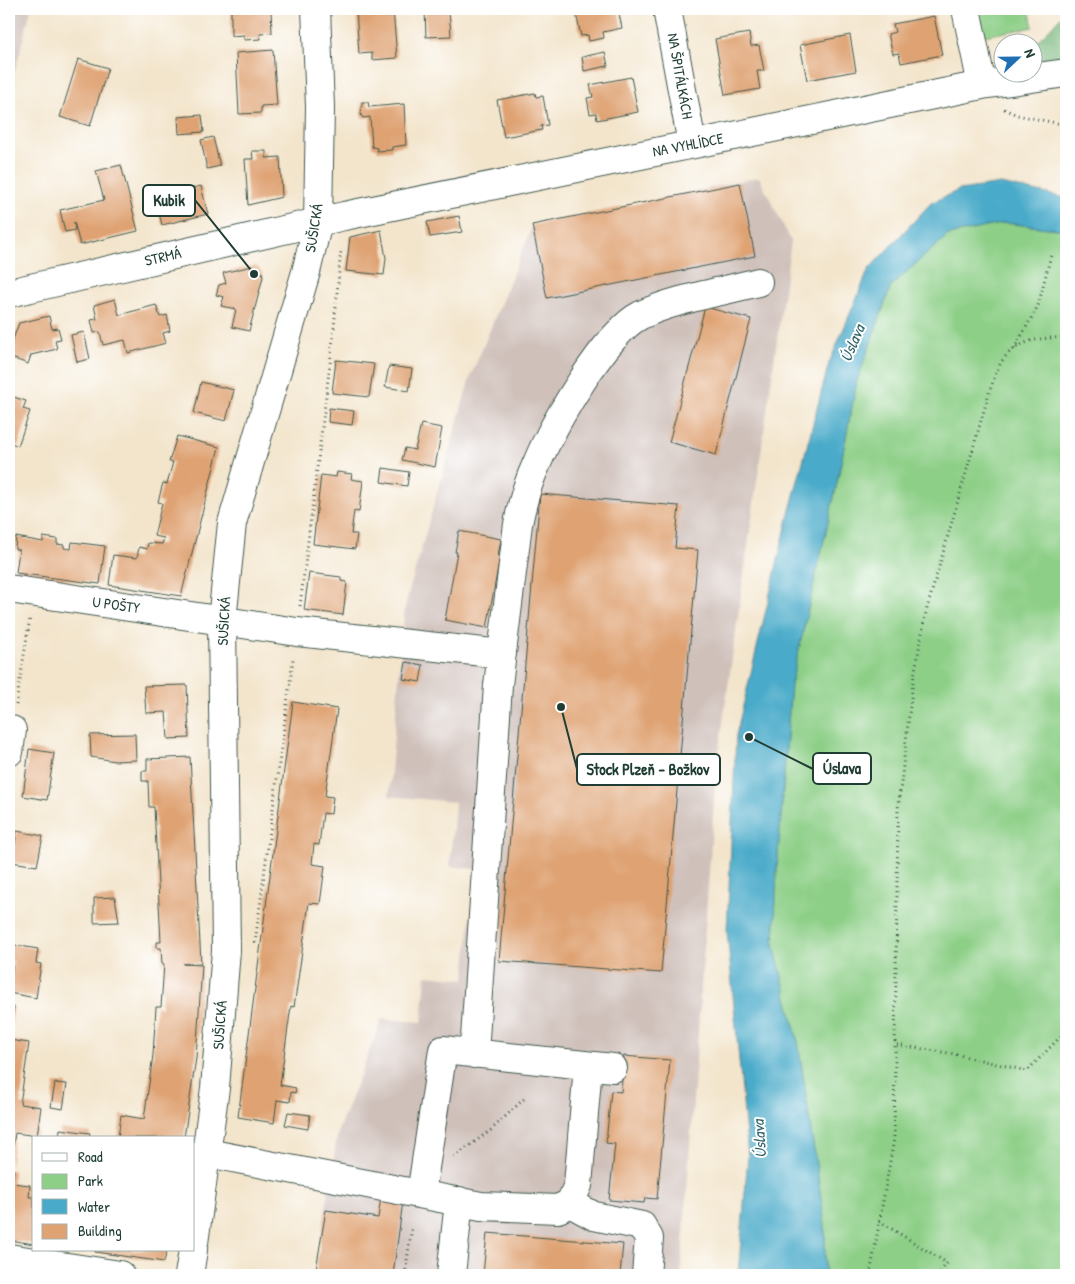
<svg xmlns="http://www.w3.org/2000/svg" width="1075" height="1284" viewBox="0 0 1075 1284" font-family="'Patrick Hand',sans-serif">
	<rect width="100%" height="100%" fill="#fff"/>
	<filter id="ink" filterUnits="userSpaceOnUse"><feTurbulence type="fractalNoise" baseFrequency=".02" numOctaves="2"/><feDisplacementMap in="SourceGraphic" scale="10" xChannelSelector="R" yChannelSelector="G"/><feConvolveMatrix kernelMatrix="1 2 1 2 8 2 1 2 1" color-interpolation-filters="sRGB"/></filter>
	<filter id="wash" filterUnits="userSpaceOnUse"><feTurbulence type="fractalNoise" baseFrequency=".0096" numOctaves="4" result="noise"/><feDisplacementMap in="SourceGraphic" scale="20" xChannelSelector="R" yChannelSelector="G"/><feGaussianBlur stdDeviation="1.12" result="paint"/><feColorMatrix in="noise" values="0 0 0 0 0 0 0 0 0 0 0 0 0 0 0 0 0 1.4 0 .05"/><feComposite in="paint" operator="in"/></filter>
	<g filter="url(#wash)">
		<rect width="100%" height="100%" fill="#f3e5cc"/>
		<!-- industrial -->
		<path fill="#cfc0ba" d="M9,9H31L9,94Z
			M759,177L791,241L716,771L681,1275H315L338,1131L382,1019L422,1022L426,975L465,979L475,869L450,866L455,802L389,796L405,606L469,381L532,227Z"/>
		<!-- green -->
		<path fill="#8dcf87" stroke="#56865e" d="M979,9H1029L1033,27L984,36Z
			M1005,223L1066,230V1275H825V1225L798,1042L774,945L777,868L791,684L836,488L857,381L891,286L948,235Z"/>
		<!-- forest -->
		<path fill="#72b274" stroke="#487854" d="M1066,11V55L1033,60L1032,42L1038,41Z"/>
		<!-- water -->
		<path fill="#4aaac9" stroke="#34747e" d="M1001,184L1066,198V230L1005,223L948,235L891,286L857,381L836,488L791,684L777,868L774,945L798,1042L825,1225V1275H738L748,1156L727,931L736,735L789,514L829,363L869,269L931,203L959,190Z"/>
		<g id="blocks">
			<!-- building -->
			<path fill="#dfa373" d="M231,9H271L272,33L260,34L261,39L244,40V35L231,36Z
				M356,9H393L397,58L372,60V53L359,54Z
				M449,9L451,36L426,37L425,10Z
				M575,9H618L622,28L603,32L604,38L589,41L588,35L581,36Z
				M934,16L942,55L901,63L899,53L893,54L888,34L895,32L893,24Z
				M749,33L751,46L759,45L764,71H757L760,89L725,95L715,39Z
				M850,35L856,71L807,80L800,45Z
				M273,50L277,105L261,106V113L239,114L236,53Z
				M605,52L608,66L584,71L582,57Z
				M78,59L108,68L90,126L60,117Z
				M631,77L638,112L597,120L596,113L590,114L587,98L593,97L590,85Z
				M535,93L536,97L543,96L548,125L541,126L542,130L504,137L497,100Z
				M362,102H368L369,107L404,104L406,145L392,147V150L377,151V148L372,147L370,117L363,118L361,115Z
				M202,115L204,132L179,134L178,117Z
				M213,137L220,166L207,169L201,140Z
				M252,151H266V158L280,157L282,197L248,205L245,159H253Z
				M121,165L138,231L80,245L74,222L75,230L65,232L60,210L104,200L96,171Z
				M740,183L755,256L547,298L532,225Z
				M201,186L208,214L162,225L155,197Z
				M459,216L462,232L430,237L427,222Z
				M381,230L386,258L384,275L346,271L350,237Z
				M252,266H257L262,272L263,277L249,331L232,327L236,309L221,306L224,297L216,295L219,285L226,283L223,273Z
				M115,299L119,315L156,305L160,317L167,315L170,331L163,333L166,343L128,353L125,340L103,345L100,332L94,333L91,320L97,319L94,305Z
				M705,307L751,319L716,455L669,442Z
				M49,316L52,329L58,328L61,339L55,340L57,349L31,355L28,364L9,357V350L19,323Z
				M84,332L90,359L77,362L71,335Z
				M336,360L374,364L369,397L332,393Z
				M389,366L412,369L409,391L385,387Z
				M201,382L234,390L226,421L194,413Z
				M11,396L26,401L23,409L30,411L18,446L9,442V402Z
				M329,408L354,411L352,425L328,422Z
				M421,424L442,428L435,467L402,460L405,448L415,450Z
				M177,436L219,447L181,596L109,585L113,555L137,558L139,547L147,549L148,543L162,544L164,538L154,536L162,503L158,502L163,483L167,484L173,462H169Z
				M383,468L409,472L407,486L381,482Z
				M337,472L352,474L351,479L363,481L359,512L354,511L351,534H357L355,549L313,544L321,475L336,477Z
				M540,494L679,506L675,548L698,550L661,973L499,961Z
				M459,531L501,539L498,556H500L487,628L445,620L457,552H455Z
				M16,537L43,542V537L57,539V544L64,545V548L71,549L72,542L105,546L100,584L16,573L19,550L15,549Z
				M309,573L341,577V581L347,582L343,615L304,610Z
				M406,662L423,665L420,682L403,679Z
				M187,685L189,738L168,739L166,712L146,713L144,686Z
				M293,702L337,709L325,796L333,797L331,814L323,813L319,845L314,844L312,864L325,866L320,904L309,903L294,1007L291,1006L280,1085L296,1088L295,1093L291,1092L290,1102L277,1100L274,1123L238,1117Z
				M135,734L136,760L115,761L91,757L90,735Z
				M29,749L54,753L47,800L23,796Z
				M190,757L201,963L183,964L202,965L196,1058L184,1138H118L121,1115L144,1119L153,1055L156,1007H161L164,964H162L161,948H157V942H161L154,807H149L148,781H142V771H147V759Z
				M17,831L43,836L37,866L12,862Z
				M115,897L119,922L94,923V898Z
				M9,944L38,949L36,963L41,964L36,998L9,993L13,961L9,960Z
				M9,1006L14,1007L11,1026H9Z
				M9,1040L29,1043L20,1104L41,1107L37,1136L15,1133L10,1168Z
				M624,1056L670,1060L657,1199L645,1198L644,1203L609,1200L615,1144L606,1143L611,1091L621,1092Z
				M55,1083L67,1084L63,1109L51,1107Z
				M288,1112L310,1115L308,1129L285,1125Z
				M60,1129L90,1133L89,1138H59Z
				M9,1170H14L12,1183L30,1185L29,1197H34V1244L9,1240Z
				M381,1197L403,1201L393,1275H315L326,1210L378,1218Z
				M487,1233L623,1244L620,1275H483Z
				M95,1250H167L164,1262L95,1252Z"/>
		</g>
	</g>
	<g filter="url(#ink)">
		<use href="#blocks" fill-opacity="0" stroke="#3f564b" stroke-width="1"/>
		<g fill="none" stroke-linecap="round" stroke-linejoin="round">
			<defs>
				<path id="minor" d="M667,9L692,144
					M966,9L982,85
					M9,293L344,216L982,85L1066,73
					M9,589L297,632L502,654
					M9,752L12,730
					M474,1054L498,685L518,524C522,503 528,482 537,463C553,425 605,333 641,315C675,299 721,292 758,282
					M207,1153L481,1206L558,1209L570,1203L578,1185L588,1066
					M421,1194L443,1050L613,1068
					M570,1203L594,1216L642,1226L649,1238L646,1275
					M194,1243L215,1088L226,950L222,621L232,523L306,272L318,222L320,107L316,9
					M9,1258L120,1275
					M189,1275L193,1250
					M451,1275L459,1201"/>
			</defs>
			<!-- minor casing -->
			<use href="#minor" stroke="#3f564b" stroke-width="30"/>
			<!-- path -->
			<path stroke="#3f564b" stroke-width="3" stroke-dasharray="1 4" stroke-linecap="butt" d="M1004,109L1017,115L1066,125
				M1014,349L1038,306L1051,255
				M300,606L333,339L341,249
				M16,705L30,618
				M255,943L293,659
				M897,1045L955,1054L1027,1071L1066,1031
				M454,1157L491,1130L526,1097
				M879,1221L947,1263L938,1275
				M405,1275L412,1226
				M870,1275L894,1139L898,809L913,681L926,612L989,393C993,383 996,370 1002,361C1017,339 1044,337 1066,338"/>
			<!-- minor -->
			<use href="#minor" stroke="#fff" stroke-width="28"/>
		</g>
	</g>
	<g text-anchor="middle" stroke-width="4" stroke-linejoin="round" paint-order="stroke">
		<!-- street labels -->
		<g font-size="15" fill="#1f3d34" stroke="#fff">
			<text transform="translate(680 76) rotate(80)" y="5">NA ŠPITÁLKÁCH</text>
			<text transform="translate(688 145) rotate(-11)" y="5">NA VYHLÍDCE</text>
			<text transform="translate(314 228) rotate(-81)" y="5">SUŠICKÁ</text>
			<text transform="translate(163 257) rotate(-13)" y="5">STRMÁ</text>
			<text transform="translate(116 605) rotate(8)" y="5">U POŠTY</text>
			<text transform="translate(224 621) rotate(-87)" y="5">SUŠICKÁ</text>
			<text transform="translate(220 1025) rotate(-86)" y="5">SUŠICKÁ</text>
		</g>
		<!-- water labels -->
		<g font-size="16" font-style="italic" fill="#2e6368" stroke="#fff">
			<text transform="translate(852 343) rotate(-67)" y="6">Úslava</text>
			<text transform="translate(759 1139) rotate(-94)" y="6">Úslava</text>
		</g>
	</g>
	<!-- callouts -->
	<path fill="none" stroke="#1f3d34" stroke-width="2" d="M254 274L195 200M749 737L813 769M561 707L577 769"/>
	<g fill="#1f3d34" stroke="#fff" stroke-width="2">
		<circle cx="254" cy="274" r="5"/>
		<circle cx="749" cy="737" r="5"/>
		<circle cx="561" cy="707" r="5"/>
	</g>
	<g fill="#fff" stroke="#1f3d34" stroke-width="2">
		<rect x="143" y="185" width="52" height="31" rx="5"/>
		<rect x="813" y="753" width="58" height="31" rx="5"/>
		<rect x="577" y="754" width="143" height="31" rx="5"/>
	</g>
	<g font-size="16" text-anchor="middle" font-weight="bold" fill="#1f3d34">
		<text x="169" y="206">Kubik</text>
		<text x="842" y="774">Úslava</text>
		<text x="648" y="775">Stock Plzeň - Božkov</text>
	</g>
	<!-- margin -->
	<rect width="1075" height="1284" fill="none" stroke="#fff" stroke-width="30"/>
	<!-- legend -->
	<rect x="32" y="1136" width="162" height="115" fill="#ffffff" stroke="#a5b1ae"/>
	<rect x="42" y="1153" width="25" height="8" fill="#ffffff" stroke="#a5b1ae"/>
	<text x="78" y="1162" font-size="15" fill="#1f3d34">Road</text>
	<rect x="42" y="1174" width="25" height="15" fill="#8dcf87" stroke="#a5b1ae"/>
	<text x="78" y="1186" font-size="15" fill="#1f3d34">Park</text>
	<rect x="42" y="1199" width="25" height="15" fill="#4aaac9" stroke="#a5b1ae"/>
	<text x="78" y="1212" font-size="15" fill="#1f3d34">Water</text>
	<rect x="42" y="1224" width="25" height="15" fill="#dfa373" stroke="#a5b1ae"/>
	<text x="78" y="1236" font-size="15" fill="#1f3d34">Building</text>
	<!-- north arrow -->
	<g transform="translate(1018 58) rotate(68)"><circle r="24" fill="#ffffff" stroke="#a5b1ae"/>
	<path d="M0-4L9 19L0 12L-9 19Z" fill="#1f6fb2"/>
	<text y="-8" font-size="14" font-weight="bold" text-anchor="middle" fill="#1f3d34">N</text>
	</g>
</svg>
